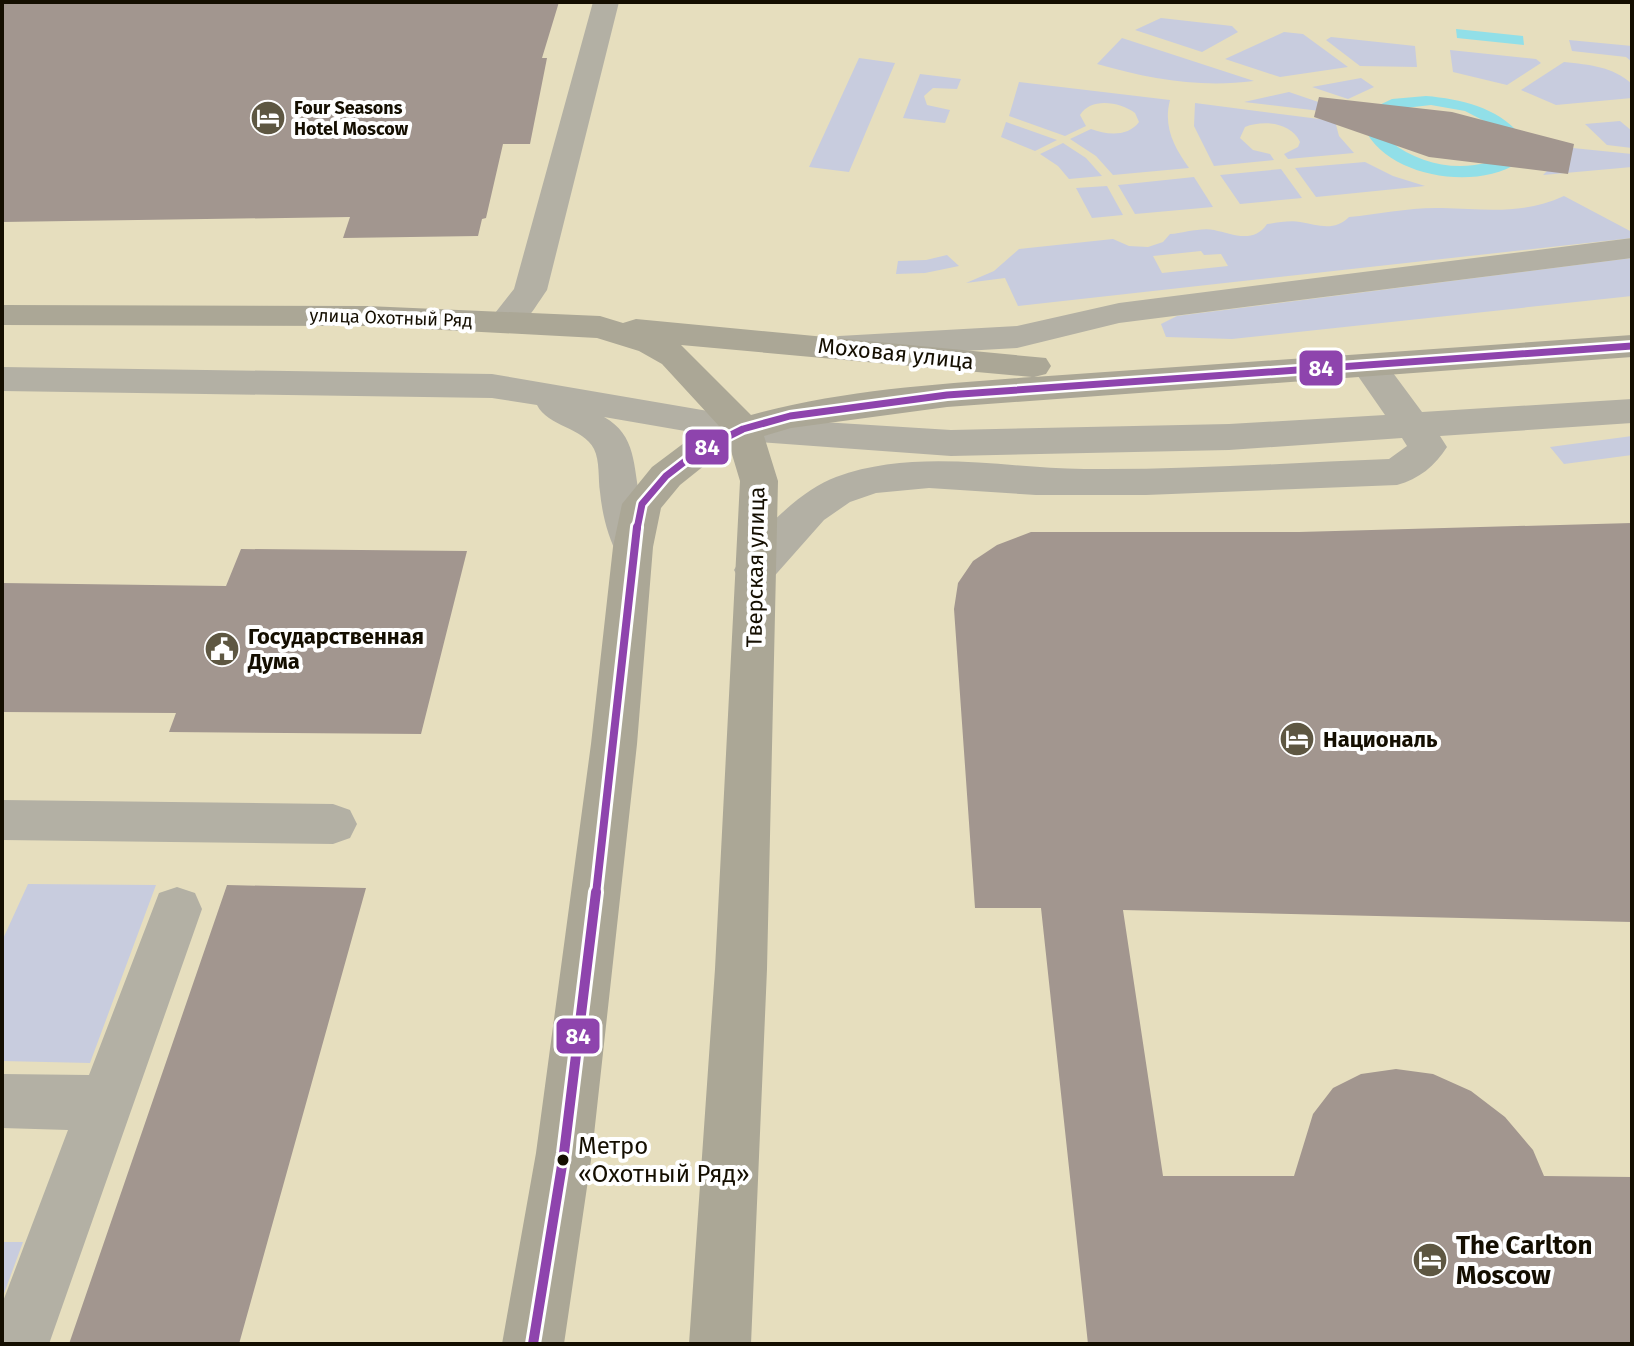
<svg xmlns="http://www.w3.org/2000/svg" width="1634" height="1346" viewBox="0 0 1634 1346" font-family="'Fira Sans',sans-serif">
	<rect width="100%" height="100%" fill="#e6debe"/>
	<!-- green -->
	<path fill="#c8ccde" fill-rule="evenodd" d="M1161,18L1232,26L1238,32L1202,52L1135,30Z
		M1284,32L1303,34L1348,67L1280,77L1225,59Z
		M1331,37L1415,46L1417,67L1360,66L1326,40Z
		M1122,38L1254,81C1200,88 1149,79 1097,64Z
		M1569,40L1632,46V62L1626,57L1572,51Z
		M1450,50L1536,59L1541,63L1507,85L1453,72Z
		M859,58L895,63L849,172L809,167Z
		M1564,62C1590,65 1612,66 1632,84V98L1556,105L1521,90Z
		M920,74L961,79L957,89L933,88L924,96L927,105L950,110L945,123L903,118Z
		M1361,78L1374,87L1348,99L1312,87Z
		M1019,82L1170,100C1163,127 1174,147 1189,168L1113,175L1096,156L1070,139L1091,129C1107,135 1128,137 1139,122L1135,113C1120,102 1091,97 1080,115L1086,126L1065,136L1009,116Z
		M1289,92L1339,109L1337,113L1244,102Z
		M1195,103L1335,121L1339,136L1354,153L1288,159L1284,154L1298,147L1300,142C1291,122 1263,120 1245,127L1240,138L1253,150L1270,154L1274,160L1214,166L1194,126Z
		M1620,121L1632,131V148L1607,145L1585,124Z
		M1006,122L1057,140L1035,151L1001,137Z
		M1063,143L1086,158L1102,176L1069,179L1058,166L1040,154Z
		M1553,146L1632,154V167L1543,175L1549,169Z
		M1365,162L1393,176L1425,186L1316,197L1295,168Z
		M1281,169L1302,198L1240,204L1220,175Z
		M1194,177L1213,207L1135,214L1118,185Z
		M1107,186L1123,215L1092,218L1076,188Z
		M1564,196L1632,232V238L1018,306L1005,278L966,283L994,271L1019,249L1113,239L1129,246L1148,247L1163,242L1170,234C1183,233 1202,227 1214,230C1232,234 1254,244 1267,224C1277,223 1290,220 1300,222C1318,225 1334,232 1349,217C1379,214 1411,207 1442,208C1485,209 1523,215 1564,196ZM1201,251L1204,255L1221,254L1228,266L1162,273L1153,256Z
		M947,255L959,266L925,273L896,274L898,261L926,260Z
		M1632,258V296L1232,339L1166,337L1161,324L1177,316Z
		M1632,436V455L1564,464L1550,447Z
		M28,884L156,885L90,1063L2,1061V941Z
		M2,1242H23L2,1299Z"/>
	<!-- water -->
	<path fill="#91dfe8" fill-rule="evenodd" d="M1456,29L1523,36L1524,45L1457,38Z
		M1426,96C1461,99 1496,107 1520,134L1518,163C1474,191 1387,177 1364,128L1373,108L1392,99ZM1431,105L1465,111L1492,125L1489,162C1455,172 1418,163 1391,142L1405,108Z"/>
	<!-- building -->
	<path fill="#a2968f" d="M2,2H559L542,58H547L530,144H503L486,218L482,219L478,236L343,238L350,217L2,222Z
		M1319,97L1452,112L1574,144L1568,174L1429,157L1314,117Z
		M1632,523V922L1123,910L1163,1176H1294L1313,1114L1333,1088L1361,1074L1396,1069L1433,1074L1471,1091L1505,1117L1533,1150L1544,1176L1632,1177V1344H1088L1041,908H975L954,609L958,583L973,561L997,545L1031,532H1299Z
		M241,549L467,551L421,734L169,732L176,713L2,712V583L226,586Z
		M227,885L366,888L239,1344H69Z"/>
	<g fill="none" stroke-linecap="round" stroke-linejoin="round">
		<!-- minor -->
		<path fill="#b3b0a4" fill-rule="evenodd" d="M593,2H619L547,290C532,311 521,337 493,329L488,322L514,289Z
			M1632,238V258L1119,323L1017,348L839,358L827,355L821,347L827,339L839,336L1017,326L1119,303Z
			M1369,355L1382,358L1422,412L1632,399V423L1440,436L1447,447C1435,466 1419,479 1397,485L1146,495H1036L929,488L876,493L850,502L824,520L770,581L755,585L740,581L734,570C753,537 800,490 836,477C916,448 1002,468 1084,469C1186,470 1287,463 1389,459L1407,446L1402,438L1229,450L951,456L743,441L604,417C637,435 633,467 640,499C644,515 649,531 653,547L647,557L633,562L619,557C608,539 602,513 600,492C598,479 600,461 594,449C583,427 548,427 537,405L492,398L2,391V367L492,374L743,417L951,430L1229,424L1385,415L1351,366L1356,358Z
			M2,800L333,804L350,810L357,824L350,838L333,844L2,840Z
			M177,887L195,893L202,909L49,1344H2V1304L68,1130L2,1128V1074L89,1075L159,893Z"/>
		<!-- major -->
		<path fill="#aba796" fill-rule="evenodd" d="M2,305L367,306L600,316L623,323L636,319L1046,358L1051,366L1046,374L1034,377L1632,335V357L947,407L791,428L764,436L778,481L767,969L751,1344H689L715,969L740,481L731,451L710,461L680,485L661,508L653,547L637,744L592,1153L564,1344H502L536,1153L591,744L613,547L622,504L652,467L684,443L719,426L662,364L639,351L597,338L367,326L2,325ZM681,345L1032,377C939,384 841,390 751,415Z"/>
		<defs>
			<path id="bus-1-far2" d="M637,529L642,504L666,476L697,452L743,429L790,416L947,395L1632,346"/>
			<path id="bus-1-far1" d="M596,894L637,527"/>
			<path id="bus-1" d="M533,1344L564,1153L596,892"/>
		</defs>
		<!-- bus-1-far2 casing -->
		<use href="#bus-1-far2" stroke="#fff" stroke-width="12"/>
		<!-- bus-1-far1 casing -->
		<use href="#bus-1-far1" stroke="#fff" stroke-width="14"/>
		<!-- bus-1 casing -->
		<use href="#bus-1" stroke="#fff" stroke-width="16"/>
		<!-- bus-1-far2 -->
		<use href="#bus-1-far2" stroke="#8e44ad" stroke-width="7"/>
		<!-- bus-1-far1 -->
		<use href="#bus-1-far1" stroke="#8e44ad" stroke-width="8"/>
		<!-- bus-1 -->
		<use href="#bus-1" stroke="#8e44ad" stroke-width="10"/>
	</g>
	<!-- icons -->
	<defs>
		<symbol id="hotel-disc" viewBox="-11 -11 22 22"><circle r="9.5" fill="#5e5742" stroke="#fff"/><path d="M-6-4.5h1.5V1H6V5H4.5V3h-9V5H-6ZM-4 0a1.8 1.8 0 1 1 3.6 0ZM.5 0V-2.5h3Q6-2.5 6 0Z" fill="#fff"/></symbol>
		<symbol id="civic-disc" viewBox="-11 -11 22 22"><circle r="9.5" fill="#5e5742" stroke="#fff"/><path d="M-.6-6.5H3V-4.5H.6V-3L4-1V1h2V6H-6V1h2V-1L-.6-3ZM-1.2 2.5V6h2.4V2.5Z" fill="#fff"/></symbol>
	</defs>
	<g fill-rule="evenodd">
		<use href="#hotel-disc" x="248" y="98" width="40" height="40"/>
		<use href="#civic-disc" x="202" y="629" width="40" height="40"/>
		<use href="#hotel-disc" x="1277" y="719" width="40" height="40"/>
		<use href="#hotel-disc" x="1410" y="1240" width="40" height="40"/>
	</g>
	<!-- markers -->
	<circle fill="#140e00" stroke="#fff" stroke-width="3" cx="563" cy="1160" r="7"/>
	<g text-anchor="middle" stroke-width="8" stroke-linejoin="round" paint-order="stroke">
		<!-- far-poi labels -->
		<g font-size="18" font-weight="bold" fill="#140e00" stroke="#fff" text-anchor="start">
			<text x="294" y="114">Four Seasons<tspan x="294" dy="21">Hotel Moscow</tspan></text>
		</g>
		<!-- far-street labels -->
		<g font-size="18" fill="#140e00" stroke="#fff">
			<text transform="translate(391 318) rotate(2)" y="6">улица Охотный Ряд</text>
		</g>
		<!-- street labels -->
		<g font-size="22" fill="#140e00" stroke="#fff">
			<text transform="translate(896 353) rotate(6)" y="8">Моховая улица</text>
			<text transform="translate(755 567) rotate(-89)" y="8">Тверская улица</text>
		</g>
		<!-- poi labels -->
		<g font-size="22" font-weight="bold" fill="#140e00" stroke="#fff" text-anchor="start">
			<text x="248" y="644">Государственная<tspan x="248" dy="25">Дума</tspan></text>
			<text x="1323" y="747">Националь</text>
		</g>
		<!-- near-bus labels -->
		<g font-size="24" fill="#140e00" stroke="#fff" text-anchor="start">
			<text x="578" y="1154">Метро<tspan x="578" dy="28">«Охотный Ряд»</tspan></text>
		</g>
		<!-- near-poi labels -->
		<g font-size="26" font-weight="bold" fill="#140e00" stroke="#fff" text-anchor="start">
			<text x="1456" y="1254">The Carlton<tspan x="1456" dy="30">Moscow</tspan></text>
		</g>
	</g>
	<g stroke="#fff" stroke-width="3">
		<rect x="1298" y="349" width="46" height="38" rx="8" fill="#8e44ad"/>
		<rect x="684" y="428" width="46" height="38" rx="8" fill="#8e44ad"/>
		<rect x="555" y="1017" width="46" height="38" rx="8" fill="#8e44ad"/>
	</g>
	<g font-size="22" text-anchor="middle" font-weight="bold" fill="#fff">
		<text x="1321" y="376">84</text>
		<text x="707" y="455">84</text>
		<text x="578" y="1044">84</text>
	</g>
	<!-- border -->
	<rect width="1634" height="1346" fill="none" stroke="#140e00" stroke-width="8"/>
</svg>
